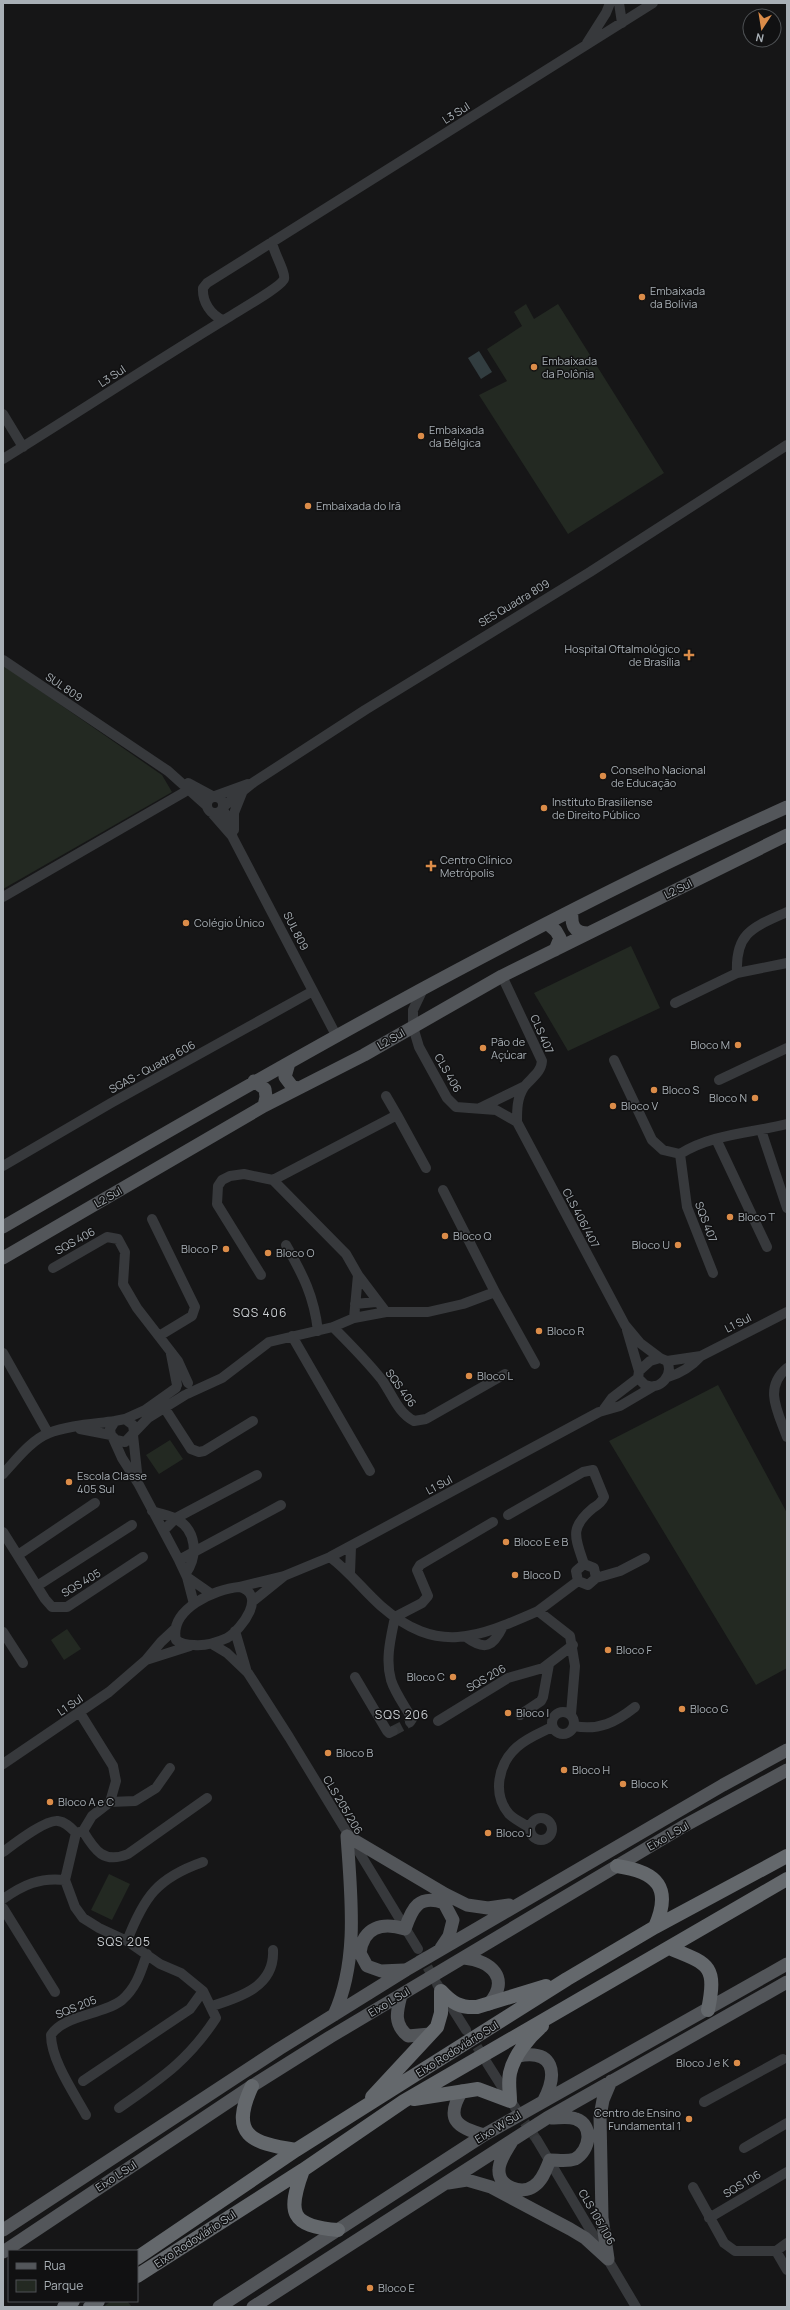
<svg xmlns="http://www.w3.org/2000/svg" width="790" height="2310" viewBox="0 0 790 2310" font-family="Manrope,sans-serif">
	<rect width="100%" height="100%" fill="#161617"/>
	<!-- green -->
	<path fill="#232922" d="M526,304L534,319L558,304L664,473L568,534L479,395L507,381L487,349L522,326L514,312Z
		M3,665L162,775L172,792L3,889Z
		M631,946L660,1008L568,1051L534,993Z
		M718,1385L787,1513V1668L756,1685L609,1441Z
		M170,1440L183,1459L159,1474L146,1455Z
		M67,1629L81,1649L64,1660L51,1640Z
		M109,1874L130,1884L112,1920L91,1910Z
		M111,2301H127L132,2307H103Z"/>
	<!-- water -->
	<path fill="#323d40" d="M479,351L492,372L481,379L468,358Z"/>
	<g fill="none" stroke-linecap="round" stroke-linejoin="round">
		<!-- minor-tunnel -->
		<path stroke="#333537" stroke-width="10" stroke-dasharray="10 5" stroke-linecap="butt" d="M393,1731L410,1722
			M420,1954L436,1982
			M469,2034L486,2061
			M516,2110L537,2140"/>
		<!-- minor -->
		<path stroke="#37393c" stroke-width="10" d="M619,3L622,23
			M587,43L606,13L610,3
			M223,320C211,315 202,302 203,288L207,283L653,3
			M3,414L23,447
			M3,459C79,412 153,363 229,317C238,311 281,287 284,279C286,273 273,251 272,242
			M3,660L168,771L207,806
			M188,783L214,797
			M215,796L248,784
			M207 805a8 8 0 1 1 16 0a8 8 0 1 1-16 0Z
			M223,807L254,782L365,710L590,572L787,445
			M223,808L233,838L337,1037
			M211,812L232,836
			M234,830V813L242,793
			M3,897L188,790L192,785
			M737,973C735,932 754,927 787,912
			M502,976L542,1061C541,1073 531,1078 524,1087C517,1098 517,1109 517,1122
			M423,989L413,1010V1027L419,1047L447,1098L456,1107L496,1110L517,1122L625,1325L640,1343L660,1358
			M675,1003L737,973L787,963
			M614,1060L652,1140L663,1150L680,1154
			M719,1080L787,1048
			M386,1096L397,1115
			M480,1108L525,1086
			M761,1130L787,1208
			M716,1139L767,1247
			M3,1166L111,1103L313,991
			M273,1180L397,1115L426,1168
			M443,1190L495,1292
			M152,1219L195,1307L192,1316L159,1336
			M286,1245C303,1275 314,1296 318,1331
			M53,1268L107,1237L118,1239L125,1252L123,1284L137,1308L178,1361L188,1383
			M713,1273L687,1207L680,1154C711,1134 752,1133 787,1124
			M358,1275L386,1312
			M355,1304L376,1302
			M354,1318L386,1312H428L463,1304L495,1292L535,1364
			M333,1327C350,1344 367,1361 382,1380C392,1394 398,1413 414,1421L426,1419L505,1374
			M627,1330L639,1371
			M292,1336L370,1471
			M3,1353L48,1433
			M171,1354L177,1385
			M660,1358L667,1361C674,1375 660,1391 645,1385L638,1378L639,1371L650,1361Z
			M667,1361L701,1356L787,1312
			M787,1368C763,1388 778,1412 787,1437
			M668,1377C682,1373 691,1367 701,1356
			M187,1394L222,1378L269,1342L333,1327L354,1318L358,1275L346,1254L273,1180L244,1174L230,1176L222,1180L218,1186L217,1204L261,1275
			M160,1401L191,1449L199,1452L204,1451L253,1421
			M604,1409L612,1398L638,1378
			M125,1419L145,1410L176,1388
			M80,1429L111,1435
			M134,1432L133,1425L125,1419L115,1421L110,1429L111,1435L116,1440L125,1442L148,1418L185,1395
			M133,1435L138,1481
			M113,1438L122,1458L138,1483L179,1560L187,1577L194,1604
			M3,1474C16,1460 31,1440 49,1433C69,1425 94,1424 115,1421
			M152,1511C160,1514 170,1515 176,1519C197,1530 198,1556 186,1573
			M508,1515L583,1472L593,1470L604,1497C602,1502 598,1505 593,1508C569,1528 575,1537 584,1564
			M164,1530L176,1518L257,1475
			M3,1532L45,1599L52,1607H67L143,1557
			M18,1555L95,1503
			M330,1557C350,1572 363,1590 381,1606C437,1655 477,1638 538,1611L570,1636L575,1666L571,1714
			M179,1560L281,1505
			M350,1573L351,1547
			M187,1577L210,1593
			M596,1578L594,1568L584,1564L576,1571L578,1581L588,1585L596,1578L620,1571L645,1558
			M37,1586L132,1525
			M239,1587L284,1576L330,1557L599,1412L620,1406L654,1386
			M239,1587C268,1594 242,1629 227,1638C216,1643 206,1646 194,1645C187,1645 181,1644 176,1640C169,1609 215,1589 239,1587Z
			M253,1601L284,1576
			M538,1611L578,1581
			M235,1631L246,1669
			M3,1632L23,1663
			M466,1637C485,1651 493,1647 503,1626
			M212,1644L227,1653L248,1673L289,1737L418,1949
			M146,1660L190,1646
			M355,1677L387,1731L389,1733L393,1731
			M552 1723a11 11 0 1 1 22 0a11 11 0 1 1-22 0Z
			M80,1713L113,1766L116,1781L110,1802L92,1816L83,1831L76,1833L65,1880L75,1907L83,1918L99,1928L127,1941L160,1964L181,1973L203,1991L216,2018C188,2061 160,2079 119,2108
			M520,1715L541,1701L543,1697L549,1664
			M438,1721L508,1678L543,1668L573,1645
			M410,1722L412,1719C405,1706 395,1693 391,1680C385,1659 391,1637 395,1617L422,1603L428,1596L417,1570L420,1565L493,1522
			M574,1726C599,1731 616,1722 635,1707
			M3,1764L109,1692L146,1660L161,1642L176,1628
			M110,1802L135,1801L156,1788L170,1768
			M530 1829a11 11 0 1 1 22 0a11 11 0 1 1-22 0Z
			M530,1828C523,1823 515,1820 509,1814C492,1794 498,1764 517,1747C527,1738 540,1733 552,1727
			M83,1831C95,1851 104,1864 128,1854L207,1798
			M3,1852C14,1844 46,1819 58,1821C66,1822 71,1828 76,1833
			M3,1899C23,1885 40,1877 65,1880
			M3,1908L55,1992
			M127,1941C144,1897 157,1878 203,1862
			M437,1984L466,2030
			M212,2006C241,1997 275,1986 273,1950
			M487,2063L516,2109
			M83,2081L190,2009L203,1991
			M704,2102L783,2059
			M86,2115C74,2093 51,2060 51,2035C63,2015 103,2015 122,2000C137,1987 141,1971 147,1954
			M537,2140L636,2307
			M744,2148L787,2123
			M693,2187L724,2243L735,2251H776
			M709,2218L787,2172
			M787,2243L776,2251L787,2270"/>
		<!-- major -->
		<path stroke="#53565a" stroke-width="13" d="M572,911C571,924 573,933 588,933
			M548,924L556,931L560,938L555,950
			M289,1063L285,1077L291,1085L297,1089
			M254,1081L265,1089L266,1097L264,1106
			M3,1227C259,1078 516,929 787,807
			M3,1258L264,1106L364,1055L502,976L787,835
			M347,1836L445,1894L467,1905L488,1908L509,1905
			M464,1958C491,1961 511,1978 489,2004
			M404,1970L381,1971L367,1966L360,1953C363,1927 382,1922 405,1929C412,1908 419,1894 444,1903L453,1920L449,1936L441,1948
			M401,1995C397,2011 393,2024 408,2036L430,2034
			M334,2015C359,1960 351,1896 347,1836
			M518,2056C554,2049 558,2073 544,2100
			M462,2091C445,2119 456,2127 484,2135
			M512,2141C507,2150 499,2160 499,2170C498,2187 522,2195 534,2186C543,2180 546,2169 550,2160C558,2160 567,2162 575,2159C590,2151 594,2125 576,2119C568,2116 559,2118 551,2118
			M448,2183L467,2180L491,2187L570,2229L585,2238L608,2259
			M3,2230L279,2049L406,1970L723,1785L787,1750
			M3,2252L252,2086L330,2037L684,1826L787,1770
			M608,2259L602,2218L600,2116L603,2100L611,2081
			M219,2307L484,2135L787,1964
			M253,2307L547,2118L787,1982"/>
		<!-- highway -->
		<path stroke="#64686c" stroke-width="14" d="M617,1866C658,1872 672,1888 655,1927
			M669,1948C709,1964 717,1965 708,2010
			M441,1991C452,2003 460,2008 477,2007L546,1986
			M252,2086C229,2135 251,2143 296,2150
			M372,2097L437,2027L441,2013V1991
			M414,2099L478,2089L510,2101C510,2092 508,2082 510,2073C514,2055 529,2037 542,2026
			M303,2170C287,2213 290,2226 338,2230
			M137,2258L296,2150L567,1979L655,1927L787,1856
			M137,2276L303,2170L404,2101L787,1879
			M64,2307L73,2301
			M90,2307L98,2301"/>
	</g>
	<!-- markers -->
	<g fill="#db8c49" stroke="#111112" stroke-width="1.5">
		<circle cx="642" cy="297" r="4"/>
		<circle cx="534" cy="367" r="4"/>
		<circle cx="421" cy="436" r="4"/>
		<circle cx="308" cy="506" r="4"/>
		<path d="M687 649h4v4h4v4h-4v4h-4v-4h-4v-4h4z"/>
		<circle cx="603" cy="776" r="4"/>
		<circle cx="544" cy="808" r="4"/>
		<path d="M429 860h4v4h4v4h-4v4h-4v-4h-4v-4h4z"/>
		<circle cx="186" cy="923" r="4"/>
		<circle cx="738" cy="1045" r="4"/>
		<circle cx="483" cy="1048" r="4"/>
		<circle cx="654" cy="1090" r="4"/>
		<circle cx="755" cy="1098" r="4"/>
		<circle cx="613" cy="1106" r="4"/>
		<circle cx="730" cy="1217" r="4"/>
		<circle cx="445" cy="1236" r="4"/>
		<circle cx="678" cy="1245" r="4"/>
		<circle cx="226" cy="1249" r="4"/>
		<circle cx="268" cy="1253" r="4"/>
		<circle cx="539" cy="1331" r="4"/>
		<circle cx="469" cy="1376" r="4"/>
		<circle cx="69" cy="1482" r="4"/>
		<circle cx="506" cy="1542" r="4"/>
		<circle cx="515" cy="1575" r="4"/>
		<circle cx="608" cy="1650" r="4"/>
		<circle cx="453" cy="1677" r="4"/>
		<circle cx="682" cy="1709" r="4"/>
		<circle cx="508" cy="1713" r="4"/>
		<circle cx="328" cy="1753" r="4"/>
		<circle cx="564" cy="1770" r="4"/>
		<circle cx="623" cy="1784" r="4"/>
		<circle cx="50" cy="1802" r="4"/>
		<circle cx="488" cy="1833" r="4"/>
		<circle cx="737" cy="2063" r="4"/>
		<circle cx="689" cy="2119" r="4"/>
		<circle cx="370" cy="2288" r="4"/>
	</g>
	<g text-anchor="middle" stroke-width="3" stroke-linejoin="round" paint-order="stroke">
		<!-- street labels -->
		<g font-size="11" fill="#a9b0b6" stroke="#111112">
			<text transform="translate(456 113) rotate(-32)" y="4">L3 Sul</text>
			<text transform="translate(112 376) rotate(-33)" y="4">L3 Sul</text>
			<text transform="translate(514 603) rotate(-31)" y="4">SES Quadra 809</text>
			<text transform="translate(64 687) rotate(34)" y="4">SUL 809</text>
			<text transform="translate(678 889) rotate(-27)" y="4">L2 Sul</text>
			<text transform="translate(296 931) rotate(63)" y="4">SUL 809</text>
			<text transform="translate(542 1034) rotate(66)" y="4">CLS 407</text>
			<text transform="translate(391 1039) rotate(-30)" y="4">L2 Sul</text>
			<text transform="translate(152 1067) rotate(-29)" y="4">SGAS - Quadra 606</text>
			<text transform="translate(448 1073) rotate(60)" y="4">CLS 406</text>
			<text transform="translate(108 1197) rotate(-30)" y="4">L2 Sul</text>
			<text transform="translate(581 1218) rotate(62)" y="4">CLS 406/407</text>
			<text transform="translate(706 1222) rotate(69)" y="4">SQS 407</text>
			<text transform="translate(75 1241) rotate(-29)" y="4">SQS 406</text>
			<text transform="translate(738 1323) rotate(-27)" y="4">L1 Sul</text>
			<text transform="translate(401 1388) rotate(54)" y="4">SQS 406</text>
			<text transform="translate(439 1485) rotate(-28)" y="4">L1 Sul</text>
			<text transform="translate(81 1583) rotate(-31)" y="4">SQS 405</text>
			<text transform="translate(486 1678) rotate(-30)" y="4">SQS 206</text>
			<text transform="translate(70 1705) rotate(-34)" y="4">L1 Sul</text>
			<text transform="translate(343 1805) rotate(59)" y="4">CLS 205/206</text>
			<text transform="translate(668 1836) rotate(-30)" y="4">Eixo L Sul</text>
			<text transform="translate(389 2002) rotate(-31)" y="4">Eixo L Sul</text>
			<text transform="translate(76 2007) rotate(-22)" y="4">SQS 205</text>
			<text transform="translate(457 2049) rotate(-32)" y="4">Eixo Rodoviário Sul</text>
			<text transform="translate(498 2127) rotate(-31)" y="4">Eixo W Sul</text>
			<text transform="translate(116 2176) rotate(-33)" y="4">Eixo L Sul</text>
			<text transform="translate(742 2184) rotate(-31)" y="4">SQS 106</text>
			<text transform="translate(597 2217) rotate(60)" y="4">CLS 105/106</text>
			<text transform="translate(195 2239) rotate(-33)" y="4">Eixo Rodoviário Sul</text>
		</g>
		<!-- poi labels -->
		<g font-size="11" fill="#a9b0b6" stroke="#111112" text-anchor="start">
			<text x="650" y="295">Embaixada<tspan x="650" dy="13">da Bolívia</tspan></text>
			<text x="542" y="365">Embaixada<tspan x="542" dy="13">da Polônia</tspan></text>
			<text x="429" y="434">Embaixada<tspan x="429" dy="13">da Bélgica</tspan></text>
			<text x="316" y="510">Embaixada do Irã</text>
			<text x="680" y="653" text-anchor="end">Hospital Oftalmológico<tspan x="680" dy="13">de Brasília</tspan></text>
			<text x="611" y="774">Conselho Nacional<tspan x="611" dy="13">de Educação</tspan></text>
			<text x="552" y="806">Instituto Brasiliense<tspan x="552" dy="13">de Direito Público</tspan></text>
			<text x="440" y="864">Centro Clínico<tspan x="440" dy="13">Metrópolis</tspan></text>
			<text x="194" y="927">Colégio Único</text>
			<text x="491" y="1046">Pão de<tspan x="491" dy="13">Açúcar</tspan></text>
			<text x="730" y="1049" text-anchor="end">Bloco M</text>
			<text x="662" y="1094">Bloco S</text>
			<text x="747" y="1102" text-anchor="end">Bloco N</text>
			<text x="621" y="1110">Bloco V</text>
			<text x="738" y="1221">Bloco T</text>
			<text x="453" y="1240">Bloco Q</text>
			<text x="670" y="1249" text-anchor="end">Bloco U</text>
			<text x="218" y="1253" text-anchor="end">Bloco P</text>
			<text x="276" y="1257">Bloco O</text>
			<text x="547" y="1335">Bloco R</text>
			<text x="477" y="1380">Bloco L</text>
			<text x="77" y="1480">Escola Classe<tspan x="77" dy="13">405 Sul</tspan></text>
			<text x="514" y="1546">Bloco E e B</text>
			<text x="523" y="1579">Bloco D</text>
			<text x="616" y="1654">Bloco F</text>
			<text x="445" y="1681" text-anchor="end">Bloco C</text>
			<text x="690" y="1713">Bloco G</text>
			<text x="516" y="1717">Bloco I</text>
			<text x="336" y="1757">Bloco B</text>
			<text x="572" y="1774">Bloco H</text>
			<text x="631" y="1788">Bloco K</text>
			<text x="58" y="1806">Bloco A e C</text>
			<text x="496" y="1837">Bloco J</text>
			<text x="729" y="2067" text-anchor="end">Bloco J e K</text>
			<text x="681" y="2117" text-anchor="end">Centro de Ensino<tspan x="681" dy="13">Fundamental 1</tspan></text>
			<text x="378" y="2292">Bloco E</text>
		</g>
		<!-- neighbourhood labels -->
		<g font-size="12" letter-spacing="1" fill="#caced2" stroke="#111112">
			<text x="260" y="1317">SQS 406</text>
			<text x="402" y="1719">SQS 206</text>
			<text x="124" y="1946">SQS 205</text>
		</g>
	</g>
	<!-- border -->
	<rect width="790" height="2310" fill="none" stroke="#a9b0b6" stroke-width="8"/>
	<!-- legend -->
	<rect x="8" y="2250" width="130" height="52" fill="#111112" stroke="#4e5154"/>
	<rect x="16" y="2263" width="20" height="6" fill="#53565a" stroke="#4e5154"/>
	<text x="44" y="2270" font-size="12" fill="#a9b0b6">Rua</text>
	<rect x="16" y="2280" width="20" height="12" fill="#232922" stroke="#4e5154"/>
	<text x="44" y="2290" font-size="12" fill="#a9b0b6">Parque</text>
	<!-- north arrow -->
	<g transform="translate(762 28) rotate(192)"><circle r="19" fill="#111112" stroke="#4e5154"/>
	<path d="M0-3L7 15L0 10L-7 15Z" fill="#db8c49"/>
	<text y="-6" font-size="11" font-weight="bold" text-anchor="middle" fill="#a9b0b6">N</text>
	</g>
</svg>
